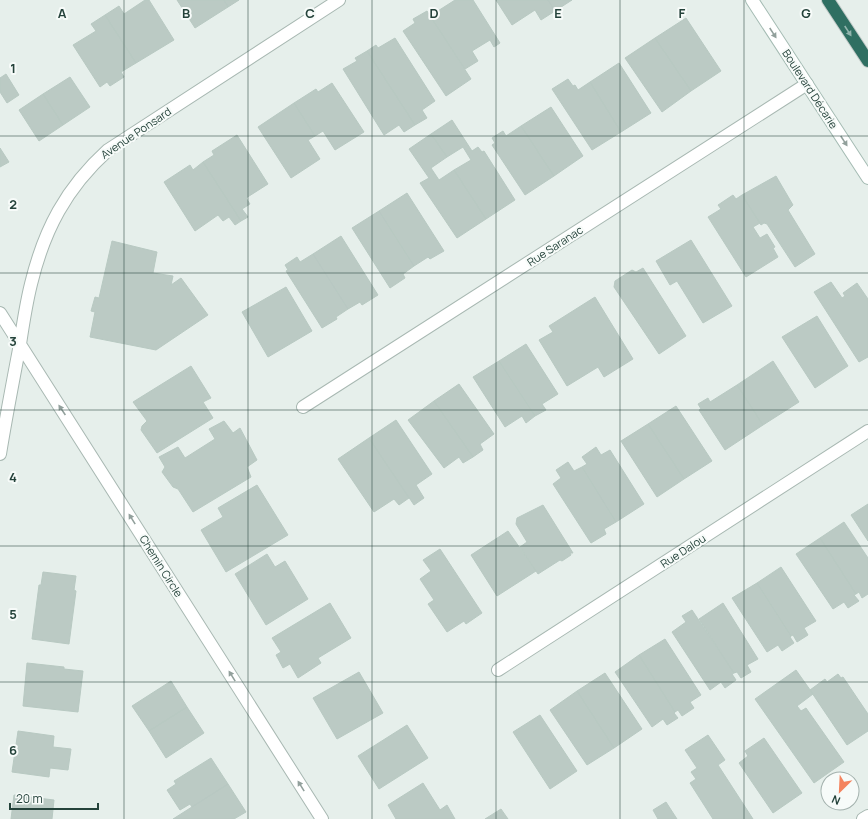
<svg xmlns="http://www.w3.org/2000/svg" width="868" height="819" viewBox="0 0 868 819" font-family="Manrope,sans-serif">
	<rect width="100%" height="100%" fill="#e6efeb"/>
	<!-- building -->
	<path fill="#bbcac4" stroke="#b8c9c2" d="M145,0H149L174,40L136,63L105,15L119,6L124,14Z
		M177,0H224L228,7L195,28Z
		M224,0H239L228,7Z
		M455,0H473L500,43L494,47L490,40L472,51L478,61L465,69L430,16Z
		M496,0H548L555,11L541,20L535,10L512,25Z
		M548,0H572L555,11Z
		M427,11L471,79L446,96L403,31L415,23L413,19Z
		M105,15L136,63L121,72L124,77L110,86L107,82L100,87L73,45L96,31L91,24Z
		M686,18L721,71L691,91L655,38Z
		M395,38L435,101L422,110L427,118L415,125L367,51L376,45L378,48Z
		M655,38L691,91L662,112L625,58Z
		M367,51L415,125L404,132L399,125L384,135L343,69L357,61L355,58Z
		M619,63L651,113L621,132L590,82Z
		M6,74L19,95L7,103L0,92V78Z
		M70,77L90,107L63,125L43,94Z
		M568,79L573,86L575,85L578,90L590,82L621,132L592,150L552,89Z
		M332,83L364,132L335,150L323,131L315,136L294,103L316,89L318,92Z
		M43,94L63,125L39,141L19,110Z
		M294,103L315,136L308,140L320,159L291,178L258,127Z
		M551,107L583,156L554,176L521,126Z
		M452,120L472,151L478,147L482,152L484,151L515,200L486,219L454,170L471,160L463,147L447,157L431,134Z
		M521,126L554,176L525,195L492,145L495,143L492,138L503,131L506,136Z
		M431,134L447,157L431,168L439,180L454,170L486,219L457,238L420,183L429,178L409,149Z
		M237,135L268,184L246,198L250,204L242,209L248,217L241,221L203,162L214,155L212,151Z
		M0,148L9,162L0,167Z
		M203,162L241,221L235,225L229,217L223,221L218,215L195,231L164,182L190,165L193,170Z
		M776,176L793,205L788,210L815,254L795,267L767,224L764,223L761,225L742,195Z
		M407,193L444,251L430,259L428,257L414,266L379,211Z
		M733,195L736,199L742,195L760,223L753,227L760,238L767,234L775,247L773,248L778,257L746,277L708,217L721,209L718,205Z
		M379,211L414,266L403,274L405,278L390,288L352,228Z
		M341,236L378,295L362,305L360,302L348,309L313,254Z
		M691,240L732,306L703,323L677,281L670,285L656,261Z
		M112,241L157,252L153,273L173,276L171,285L181,278L208,315L156,350L90,337L95,312L91,311L95,297L99,298Z
		M313,254L348,309L336,317L337,319L322,328L286,271L288,270L285,265L297,257L300,262Z
		M643,268L686,336L659,354L614,287L615,281L632,270L636,272Z
		M831,282L842,298L845,296L843,293L857,283L868,299V357L859,362L814,292Z
		M286,287L312,331L268,357L242,312Z
		M595,297L633,359L604,377L598,367L567,386L539,340L553,332L549,326Z
		M817,316L848,366L815,388L782,337Z
		M526,344L558,394L542,404L546,410L535,416L499,361Z
		M499,361L535,416L526,423L522,416L505,427L473,377Z
		M773,361L799,402L763,425L737,385Z
		M191,366L211,398L203,402L213,418L157,453L141,430L142,426L147,421L133,402Z
		M459,384L494,434L480,444L483,450L473,457L434,401Z
		M737,385L763,425L725,450L699,410L701,409L698,404L708,398L710,402Z
		M434,401L473,457L463,463L459,457L444,468L408,420Z
		M676,406L712,461L684,479L648,424Z
		M396,420L432,474L416,485L424,498L414,505L369,438Z
		M224,421L233,433L240,428L257,460L247,467L251,477L193,512L178,489L173,487L162,472L165,467L159,457L178,447L185,458L215,439L209,429Z
		M648,424L684,479L657,497L621,441Z
		M369,438L409,498L399,505L394,499L374,512L338,459Z
		M596,447L601,455L610,450L644,504L616,522L582,467L587,464L582,457Z
		M568,462L574,471L582,467L616,522L604,529L606,534L591,543L553,484L561,478L556,470Z
		M257,485L288,535L226,572L201,530L223,517L218,508Z
		M868,504V541L851,515Z
		M543,505L573,553H570L571,555L562,561L560,560L538,574L520,547L527,542L516,524L517,518Z
		M844,522L868,558V594L862,598L859,592L856,594L820,538Z
		M508,531L536,571L497,596L471,555Z
		M820,538L856,594L854,595L859,601L848,608L844,602L833,609L796,554Z
		M440,549L482,613L466,624L464,621L447,632L428,604L434,600L420,579L431,571L423,560Z
		M267,554L275,567L285,561L308,599L266,625L235,574Z
		M781,567L816,621L804,628L808,635L797,642L793,635L791,636L757,583Z
		M43,572L76,576L74,590L76,591L69,644L32,639L39,585H41Z
		M757,583L791,636L790,637L794,643L782,651L778,645L767,652L732,598Z
		M330,603L351,638L318,658L321,663L298,678L290,664L283,668L276,655L281,652L272,638Z
		M723,603L758,659L747,665L751,672L741,678L737,672L734,673L699,619Z
		M692,610L734,673L732,674L736,680L725,688L721,682L710,690L672,632L686,622L682,616Z
		M665,639L701,695L690,702L694,708L682,716L678,710L675,712L639,655Z
		M639,655L675,712L674,713L678,718L667,725L663,719L652,727L615,672Z
		M27,663L64,667V669L83,671L78,712L23,706Z
		M796,670L813,694L797,706L801,711L806,708L844,762L814,783L755,699Z
		M359,672L383,713L337,739L313,698Z
		M605,673L642,729L614,748L577,691Z
		M838,674L841,678L843,677L868,714V731L847,745L810,690L825,679L827,682Z
		M171,681L187,707L149,731L132,706Z
		M577,691L614,748L587,765L550,710Z
		M187,707L204,733L166,758L149,731Z
		M540,715L577,771L550,789L513,732Z
		M407,725L428,758L379,789L358,756Z
		M18,731L54,736L53,747L71,749L68,770L50,768L49,777L12,772Z
		M708,735L725,760L718,765L753,819H713L690,783L696,779L691,772L697,768L685,750Z
		M764,738L802,793L773,813L739,763L748,756L745,751Z
		M211,758L228,784L192,807L190,804L180,810L167,790L176,784L174,781Z
		M423,783L440,810L447,805L455,819H396L388,805Z
		M228,784L246,812L234,819H173Z
		M14,795L54,800L52,819H11Z
		M666,802L677,819H658L653,810Z
		M501,809L508,819H485Z"/>
	<g fill="none" stroke-linecap="round" stroke-linejoin="round">
		<defs>
			<path id="minor" d="M0,313L322,819
				M303,407L807,84
				M0,454C6,417 13,381 20,344C23,324 26,304 31,284C44,230 66,188 108,150L339,0
				M498,670L868,431
				M863,819L868,816"/>
			<path id="secondary" d="M752,0L868,178"/>
			<path id="motorway" d="M828,0L868,61"/>
		</defs>
		<!-- minor casing -->
		<use href="#minor" stroke="#a8b8b2" stroke-width="14"/>
		<!-- secondary casing -->
		<use href="#secondary" stroke="#a4bbb3" stroke-width="14"/>
		<!-- motorway casing -->
		<use href="#motorway" stroke="#c2cac8" stroke-width="14"/>
		<!-- minor -->
		<use href="#minor" stroke="#fff" stroke-width="12"/>
		<!-- secondary -->
		<use href="#secondary" stroke="#fff" stroke-width="12"/>
		<!-- motorway -->
		<use href="#motorway" stroke="#2f6f62" stroke-width="12"/>
	</g>
	<!-- one-way arrows -->
	<defs><path id="oneway-solid" d="M-6-.8H1V-3.2L6.5 0L1 3.2V.8H-6Z"/></defs>
	<use fill="#93b5ae" href="#oneway-solid" transform="translate(848 31) rotate(57)"/>
	<g fill="#92a09c">
		<use href="#oneway-solid" transform="translate(773 33) rotate(57)"/>
		<use href="#oneway-solid" transform="translate(844 141) rotate(57)"/>
		<use href="#oneway-solid" transform="translate(62 410) rotate(-124)"/>
		<use href="#oneway-solid" transform="translate(132 519) rotate(-122)"/>
		<use href="#oneway-solid" transform="translate(232 676) rotate(-122)"/>
		<use href="#oneway-solid" transform="translate(301 786) rotate(-122)"/>
	</g>
	<!-- grid -->
	<path fill="none" stroke="#24423a" stroke-width="1" stroke-opacity="0.55" d="M124,0V819M248,0V819M372,0V819M496,0V819M620,0V819M744,0V819M0,136H868M0,273H868M0,410H868M0,546H868M0,682H868"/>
	<g text-anchor="middle" stroke-width="4" stroke-linejoin="round" paint-order="stroke">
		<!-- street labels -->
		<g font-size="11" fill="#24423a" stroke="#f7fbf9">
			<text transform="translate(810 89) rotate(57)" y="4">Boulevard Décarie</text>
			<text transform="translate(136 133) rotate(-34)" y="4">Avenue Ponsard</text>
			<text transform="translate(555 246) rotate(-33)" y="4">Rue Saranac</text>
			<text transform="translate(683 551) rotate(-33)" y="4">Rue Dalou</text>
			<text transform="translate(161 566) rotate(58)" y="4">Chemin Circle</text>
		</g>
	</g>
	<g font-size="13" text-anchor="middle" font-weight="bold" fill="#24423a" stroke="#f7fbf9" stroke-width="4" stroke-linejoin="round" paint-order="stroke">
		<text x="62" y="18">A</text>
		<text x="186" y="18">B</text>
		<text x="310" y="18">C</text>
		<text x="434" y="18">D</text>
		<text x="558" y="18">E</text>
		<text x="682" y="18">F</text>
		<text x="806" y="18">G</text>
		<text x="13" y="73">1</text>
		<text x="13" y="209">2</text>
		<text x="13" y="346">3</text>
		<text x="13" y="482">4</text>
		<text x="13" y="619">5</text>
		<text x="13" y="755">6</text>
	</g>
	<!-- north arrow -->
	<g transform="translate(840 791) rotate(204)"><circle r="19" fill="#f7fbf9" stroke="#a3b1ad"/>
	<path d="M0-3L7 15L0 10L-7 15Z" fill="#f4845f"/>
	<text y="-6" font-size="11" font-weight="bold" text-anchor="middle" fill="#24423a">N</text>
	</g>
	<!-- scale -->
	<path d="M10 803v6h88v-6" fill="none" stroke="#24423a" stroke-width="2"/>
	<text x="16" y="803" font-size="12" fill="#24423a" stroke="#f7fbf9" stroke-width="3" paint-order="stroke">20 m</text>
</svg>
